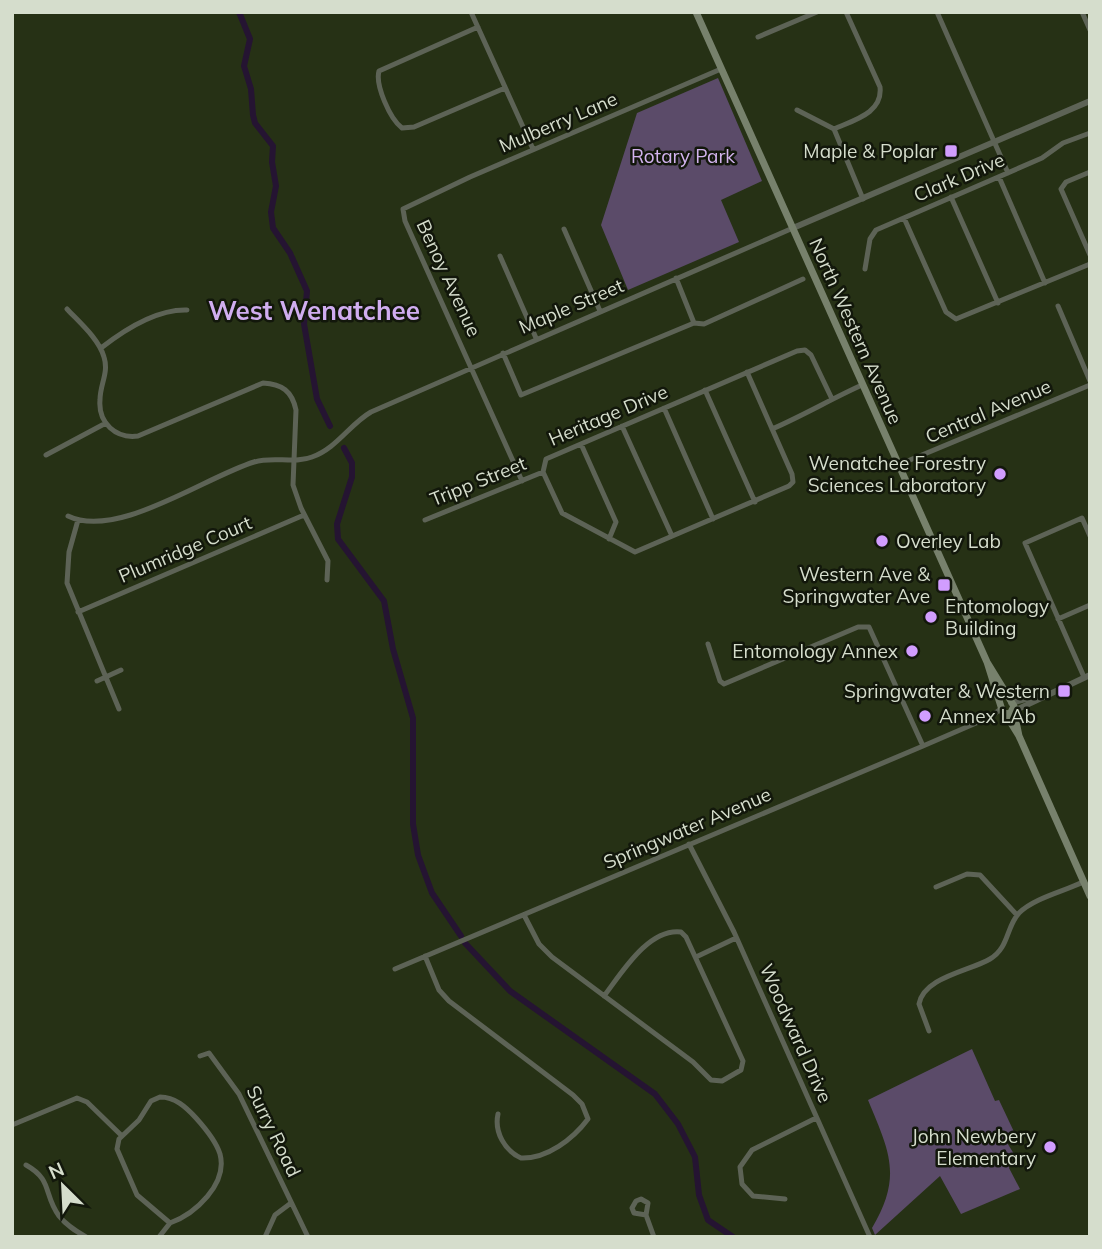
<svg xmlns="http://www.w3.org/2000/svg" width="1102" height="1249" viewBox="0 0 1102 1249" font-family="Mulish,sans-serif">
	<rect width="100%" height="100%" fill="#263115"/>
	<!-- green -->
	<path fill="#5b4b69" d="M718,78L762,181L721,200L739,242L628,290L601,225L637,113Z
		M972,1049L995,1101L999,1100L1016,1136L1006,1141L1014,1154L1009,1168L1020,1189L961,1214L940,1176L875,1235L872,1228C903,1176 889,1151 868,1100Z"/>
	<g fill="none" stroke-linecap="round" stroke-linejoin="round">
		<!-- canal -->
		<path stroke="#251432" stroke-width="6" d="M239,12L250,39L244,66L251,89L253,115L255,123L273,146L272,162L276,186L271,212L273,228L290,253L307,291L304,324L317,399L330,426
			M344,448L352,463V477L337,524L338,539L384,601L393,649L413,718V824L418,855L432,893L461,936
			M465,943L510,991L655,1094L678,1124L695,1157L699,1195L708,1220L733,1237"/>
		<!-- minor -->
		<path stroke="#5d6356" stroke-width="5" d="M471,12L533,149
			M937,12L1008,173
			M1082,12L1090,30
			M478,27L379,71C375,85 390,119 402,128L414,127L505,88
			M758,37L817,12
			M797,110L834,129
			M834,129C854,120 883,113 880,87L846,12
			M834,129L863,199
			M1090,172L1066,182L1061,189L1090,255
			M999,177L1045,283
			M951,197L998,303
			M904,218L946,312L956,319L1090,264
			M564,229L600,311
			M500,256L536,338
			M865,269L870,239L876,230L1042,158L1063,143L1090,133
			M676,278L694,323L704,324L803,279
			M1058,306L1090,381
			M67,309C79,322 99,339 104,357C109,373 100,384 100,400C98,423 116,439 138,436L263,383C282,384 292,391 296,410L293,485L301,508L328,561L327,580
			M101,348C124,330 157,309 187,310
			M503,353L521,395L694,323
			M747,372L792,474L793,482L789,486L635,552L562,513L543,472L546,459L797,351L805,350L811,355L832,399
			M705,390L755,502
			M664,408L713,519
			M622,426L672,536
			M772,429C804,415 831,399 862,385
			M581,444L616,522L609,539
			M46,455L106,423
			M898,465L1090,385
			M522,481L405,221L403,209L470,177L721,69
			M68,516C117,540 205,477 254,462C273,456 294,464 312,457C337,448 350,424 371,412L793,228
			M78,520L69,552L67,583L119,709
			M425,520L543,472
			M78,612L304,515
			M1058,619L1090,605
			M708,644L720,681L724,684L858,627H869L923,746
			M1084,677L1025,543L1082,518L1090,536
			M97,681L121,670
			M689,844L734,932L870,1237
			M936,887L967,874L980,875L1017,915
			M524,915L539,944L552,957L693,1062L711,1080L722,1081L741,1070L743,1061L686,937L681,932C648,928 621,974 604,996
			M425,956L439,990L449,1001L573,1095L582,1104L588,1119C573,1139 547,1159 521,1158C505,1151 494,1132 498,1114
			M696,957L736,938
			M395,969L923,746L990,717L1002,708
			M929,1031L919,1004C924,977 970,971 990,959C1009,948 1006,927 1019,913C1034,898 1065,891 1083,882
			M200,1056L209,1053L239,1094L308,1237
			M160,1097C175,1097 186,1107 196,1118C205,1128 216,1141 220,1154C228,1184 195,1214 170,1223L137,1195L117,1149L119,1139L139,1120L151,1101Z
			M12,1125L77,1098L87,1102L122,1136
			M26,1165C53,1180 43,1194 59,1216C66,1225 76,1231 86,1237
			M785,1199L753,1196L742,1184L740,1167L752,1150L816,1118
			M646,1215L634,1213L632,1208L636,1201L641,1199L648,1203L646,1215L654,1237
			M159,1237L170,1223
			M265,1237L275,1215L291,1203"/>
		<!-- tertiary -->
		<path stroke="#5d6356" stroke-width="6" d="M793,228L1090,101
			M1011,703L1036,696
			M1014,711L1090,675"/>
		<!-- secondary -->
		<path stroke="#77816c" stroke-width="7" d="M696,12L987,662L1014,706L1010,714L1003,713L987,662
			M1014,712L1019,736
			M1006,715L1019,736L1090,896"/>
	</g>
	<!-- markers -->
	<g fill="#d19dfe" stroke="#12170b" stroke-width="2.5">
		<rect x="944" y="144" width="14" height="14" rx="3.5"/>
		<circle cx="1000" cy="474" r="7"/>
		<circle cx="882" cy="541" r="7"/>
		<rect x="937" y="578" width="14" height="14" rx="3.5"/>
		<circle cx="931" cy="617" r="7"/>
		<circle cx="912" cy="651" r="7"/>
		<rect x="1057" y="684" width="14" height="14" rx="3.5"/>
		<circle cx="925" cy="716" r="7"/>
		<circle cx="1050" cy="1147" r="7"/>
	</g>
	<g text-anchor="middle" stroke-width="5" stroke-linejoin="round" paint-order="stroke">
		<!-- street labels -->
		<g font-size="19" fill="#d5ddcc" stroke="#12170b">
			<text transform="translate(558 122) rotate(-23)" y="7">Mulberry Lane</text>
			<text transform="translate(959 177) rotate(-23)" y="7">Clark Drive</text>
			<text transform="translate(449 278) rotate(65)" y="7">Benoy Avenue</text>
			<text transform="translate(571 306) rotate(-23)" y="7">Maple Street</text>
			<text transform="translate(856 331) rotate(66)" y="7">North Western Avenue</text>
			<text transform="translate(988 411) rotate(-23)" y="7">Central Avenue</text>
			<text transform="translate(608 415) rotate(-23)" y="7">Heritage Drive</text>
			<text transform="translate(478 481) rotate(-22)" y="7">Tripp Street</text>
			<text transform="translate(185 549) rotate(-23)" y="7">Plumridge Court</text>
			<text transform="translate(687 828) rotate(-23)" y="7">Springwater Avenue</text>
			<text transform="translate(796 1033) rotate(66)" y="7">Woodward Drive</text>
			<text transform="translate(274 1131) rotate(64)" y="7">Surry Road</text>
		</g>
		<!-- poi labels -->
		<g font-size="19" fill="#d5ddcc" stroke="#12170b" text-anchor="end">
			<text x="937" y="158">Maple &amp; Poplar</text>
			<text x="986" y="470">Wenatchee Forestry<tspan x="986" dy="22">Sciences Laboratory</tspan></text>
			<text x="896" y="548" text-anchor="start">Overley Lab</text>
			<text x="930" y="581">Western Ave &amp;<tspan x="930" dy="22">Springwater Ave</tspan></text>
			<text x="945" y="613" text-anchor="start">Entomology<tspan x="945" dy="22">Building</tspan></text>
			<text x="898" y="658">Entomology Annex</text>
			<text x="1050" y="698">Springwater &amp; Western</text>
			<text x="939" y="723" text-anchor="start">Annex LAb</text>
			<text x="1036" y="1143">John Newbery<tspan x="1036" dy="22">Elementary</tspan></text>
		</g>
		<!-- park labels -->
		<g font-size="19" fill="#d2b3ee" stroke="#12170b">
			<text x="683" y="163">Rotary Park</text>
		</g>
		<!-- district labels -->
		<g font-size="26" font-weight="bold" fill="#d0adf0" stroke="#12170b">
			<text x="314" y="320">West Wenatchee</text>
		</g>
	</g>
	<!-- border -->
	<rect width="1102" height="1249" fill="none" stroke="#d5ddcc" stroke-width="28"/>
	<!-- north arrow -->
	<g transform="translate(63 1186) rotate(336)" stroke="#12170b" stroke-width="5" paint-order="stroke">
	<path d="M0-5L12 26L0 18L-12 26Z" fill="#d5ddcc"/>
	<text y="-10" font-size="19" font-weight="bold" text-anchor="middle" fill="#d5ddcc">N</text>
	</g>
</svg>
